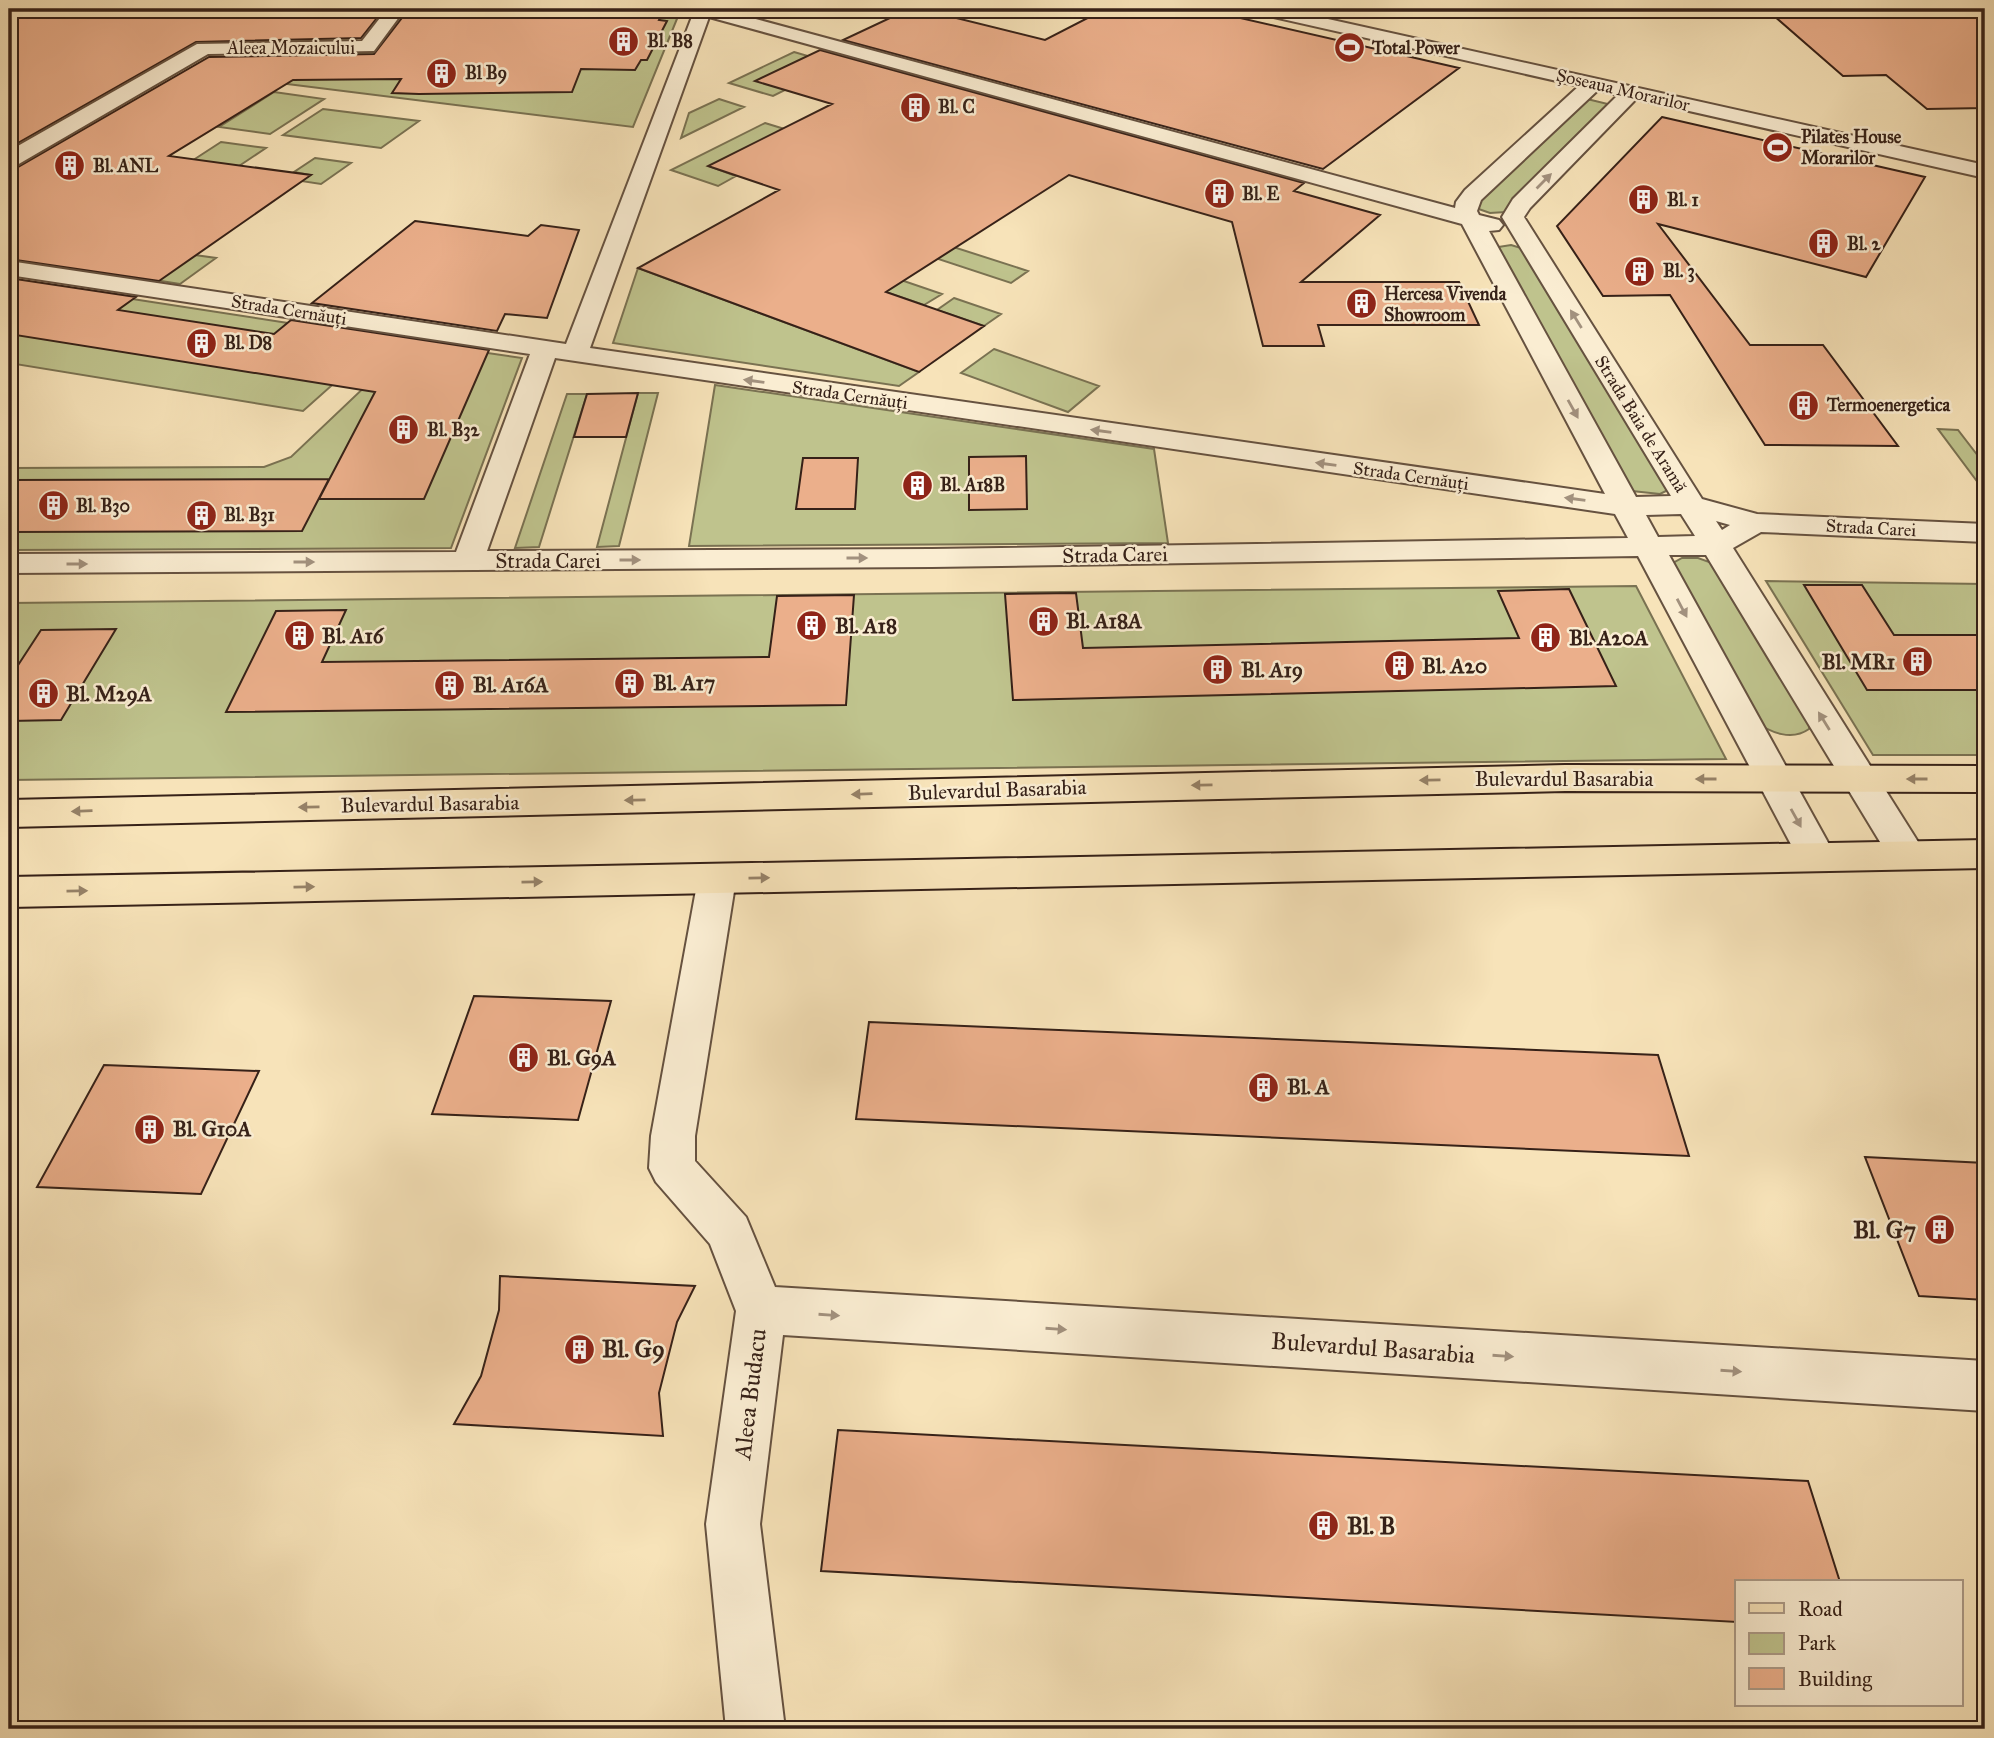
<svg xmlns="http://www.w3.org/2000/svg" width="1994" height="1738" viewBox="0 0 1994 1738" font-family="'IM FELL Great Primer',serif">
	<rect width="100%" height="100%" fill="#f7e3b9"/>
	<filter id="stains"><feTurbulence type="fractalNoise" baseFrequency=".00286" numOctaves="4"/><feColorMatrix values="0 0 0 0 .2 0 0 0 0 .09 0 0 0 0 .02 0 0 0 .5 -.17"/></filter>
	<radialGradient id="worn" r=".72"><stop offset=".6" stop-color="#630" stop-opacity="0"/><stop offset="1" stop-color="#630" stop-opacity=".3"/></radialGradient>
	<!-- green -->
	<path fill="#bfc38d" stroke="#7a7252" stroke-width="2" d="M9,9H381L355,41L9,44Z
		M411,9H681L633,127L279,83L306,51H379Z
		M794,52L808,56L785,90L773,96L729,83Z
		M274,92L324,99L270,134L219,127Z
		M719,99L744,107L681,138L689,113Z
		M1587,99L1612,105L1506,212L1490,213L1473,207Z
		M323,109L419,121L381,148L283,135Z
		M765,123L1025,203L709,166L736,176L718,186L671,170Z
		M221,142L266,148L230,172L184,166Z
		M315,158L351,163L321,184L301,181L310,175L294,172Z
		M913,234L1028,271L1011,283L896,245Z
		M1511,245L1521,248L1668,490L1660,494L1632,491L1492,248Z
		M195,255L216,258L180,284L142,278Z
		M857,265L942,294L924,305L839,276Z
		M638,268L919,372L899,386L613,343Z
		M9,280L385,338L303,411L9,363Z
		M954,298L1001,314L984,326L937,310Z
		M412,342L522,358L451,548L9,550V468L264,467L291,457Z
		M994,349L1099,386L1068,412L961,373Z
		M715,385L1154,449L1168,543L689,546Z
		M638,393H658L619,546L597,547Z
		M567,394H587L539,547L515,548Z
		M1938,429L1958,430L1985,465V492Z
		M1682,558H1698L1712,563L1810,721L1809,729C1792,741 1771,733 1756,722L1673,563Z
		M1766,581L1985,584V755H1873Z
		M1636,586L1726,759L9,780V603Z"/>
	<!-- building -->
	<path fill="#ebaf8b" stroke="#362118" stroke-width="2" d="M458,9H620L619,11H664L659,20L667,21L647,60H641L635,70L581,69L572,92L419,94L392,93L401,79L293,80L169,156L311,175L159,281L9,259V168L18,167L209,57L374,54L405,14H455Z
		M909,9H920L1045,40L1105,9H1201L1459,68L1323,169L843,40Z
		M1766,9H1985V108L1927,109L1886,75L1843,76Z
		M380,14L361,38L196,42L9,148V15Z
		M820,50L1304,183L1294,191L1380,215L1301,282H1459L1479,325H1318L1324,346H1263L1232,222L1069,175L886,292L984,326L919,372L638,268L779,190L708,166L832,104L755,81Z
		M1662,117L1925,177L1866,277L1658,224L1750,345H1823L1898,446L1765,445L1670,295L1603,296L1557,226Z
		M415,221L528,236L541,225L579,230L547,318L505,314L497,331L312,303Z
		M9,278L136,297L118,310L274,334L291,320L489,350L424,499H319L375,392L9,334Z
		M638,393L626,437H574L587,394Z
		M1026,456L1027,509L969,510V457Z
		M803,458H858L855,509H796Z
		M329,479L302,531L9,532V480Z
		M1804,585H1862L1894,635H1985V690H1867Z
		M1569,589L1616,686L1013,700L1005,594L1076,593L1083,648L1519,638L1498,591Z
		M854,595L846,705L226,712L276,611L346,610L322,662L769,657L777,596Z
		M116,629L61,720L9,721V679L41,630Z
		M474,996L611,1001L578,1120L432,1114Z
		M869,1022L1658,1055L1689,1156L856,1119Z
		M104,1065L259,1071L201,1194L37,1187Z
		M1865,1157L1985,1163V1300L1919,1296Z
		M500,1276L695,1286L677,1322L659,1393L663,1436L454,1424L481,1376L499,1310Z
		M838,1430L1808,1481L1840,1582H1737V1622L821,1571Z"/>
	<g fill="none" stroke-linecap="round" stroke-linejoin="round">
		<defs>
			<path id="street" d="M387,9H405L374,51L208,54L17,165L9,166V151L197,44L362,41Z
				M695,9H719L1455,208L1456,202L1465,190L1579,86L1260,14L1251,9H1283L1985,165V178L1636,99L1530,208L1524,217L1702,499L1757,514L1985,524V542L1761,532L1733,548L1920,845L1926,855L1920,865L1907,869L1894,865L1706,555H1669L1836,857L1831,867L1817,871L1803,867L1638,556L932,567L9,573V554L456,552L530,354L9,275V261L566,344ZM709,17L1462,224L1605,494L590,348ZM1598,90L1618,95L1513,199L1502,217L1671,496L1636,497L1489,231L1499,230L1503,225L1499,220L1479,215L1477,211L1481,200ZM555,358L1615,514L1628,538L932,549L487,551ZM1681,514L1695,536L1658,537L1646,515ZM1716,521L1730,525L1722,530Z
				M717,864L731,869L736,879L695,1136V1161L746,1217L775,1287L1985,1361V1411L783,1335L760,1524L785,1729H726L706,1524L736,1311L710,1244L656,1182L649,1168L651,1136L698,879L703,869Z"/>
			<path id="primary" d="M1565,765L1985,766V792L1565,791L9,827V800Z
				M1985,840V868L9,907V877Z"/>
		</defs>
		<!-- street casing -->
		<use href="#street" stroke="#665240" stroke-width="4"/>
		<!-- primary casing -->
		<use href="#primary" stroke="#362118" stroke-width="4"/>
		<!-- street -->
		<use href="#street" fill="#faedd2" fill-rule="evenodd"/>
		<!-- primary -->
		<use href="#primary" fill="#f7e3b9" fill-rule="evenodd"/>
	</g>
	<!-- one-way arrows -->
	<defs><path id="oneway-solid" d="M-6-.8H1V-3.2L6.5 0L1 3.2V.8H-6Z" transform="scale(1.75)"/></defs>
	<g fill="#a2917e">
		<use href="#oneway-solid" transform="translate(1544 181) rotate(-45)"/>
		<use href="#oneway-solid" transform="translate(1576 319) rotate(-122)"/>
		<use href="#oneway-solid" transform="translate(754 381) rotate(-172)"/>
		<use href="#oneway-solid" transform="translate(1573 409) rotate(61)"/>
		<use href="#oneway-solid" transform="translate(1101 431) rotate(-172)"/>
		<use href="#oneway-solid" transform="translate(1326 464) rotate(-172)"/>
		<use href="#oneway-solid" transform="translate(1575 499) rotate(-172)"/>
		<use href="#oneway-solid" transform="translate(857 558)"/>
		<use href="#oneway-solid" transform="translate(630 560)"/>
		<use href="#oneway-solid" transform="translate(304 562)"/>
		<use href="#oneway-solid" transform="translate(77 564)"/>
		<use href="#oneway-solid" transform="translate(1682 608) rotate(62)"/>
		<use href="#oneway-solid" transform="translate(1824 721) rotate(-122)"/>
		<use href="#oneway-solid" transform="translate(1796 818) rotate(61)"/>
		<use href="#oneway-solid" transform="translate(829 1315) rotate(4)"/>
		<use href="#oneway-solid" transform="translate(1056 1329) rotate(4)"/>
		<use href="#oneway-solid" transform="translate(1503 1356) rotate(4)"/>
		<use href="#oneway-solid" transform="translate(1731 1371) rotate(4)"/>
	</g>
	<g fill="#968268">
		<use href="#oneway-solid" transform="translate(1706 779) rotate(-180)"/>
		<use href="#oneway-solid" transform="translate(1917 779) rotate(-180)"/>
		<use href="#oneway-solid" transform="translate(1430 780) rotate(179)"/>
		<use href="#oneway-solid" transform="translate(1202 785) rotate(179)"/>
		<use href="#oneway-solid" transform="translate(862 794) rotate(178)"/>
		<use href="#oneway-solid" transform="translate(635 800) rotate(179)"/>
		<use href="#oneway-solid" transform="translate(309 807) rotate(179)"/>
		<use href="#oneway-solid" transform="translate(82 811) rotate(178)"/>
		<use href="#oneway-solid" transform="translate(759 878) rotate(-1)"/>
		<use href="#oneway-solid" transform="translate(532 882) rotate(-1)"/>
		<use href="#oneway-solid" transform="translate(304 887) rotate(-1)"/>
		<use href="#oneway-solid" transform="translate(77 891) rotate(-1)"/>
	</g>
	<!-- icons -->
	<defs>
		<symbol id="building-disc" viewBox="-11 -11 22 22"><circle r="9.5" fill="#8f2418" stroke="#faedd2"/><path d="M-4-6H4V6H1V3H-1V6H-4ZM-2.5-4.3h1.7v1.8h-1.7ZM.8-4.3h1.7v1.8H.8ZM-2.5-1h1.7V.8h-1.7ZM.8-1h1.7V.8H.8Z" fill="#fff"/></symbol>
		<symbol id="stadium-disc" viewBox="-11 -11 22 22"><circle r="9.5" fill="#8f2418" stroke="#faedd2"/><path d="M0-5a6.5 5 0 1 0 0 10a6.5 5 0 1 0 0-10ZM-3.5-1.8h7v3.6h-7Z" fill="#fff"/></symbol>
	</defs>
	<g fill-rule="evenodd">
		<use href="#building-disc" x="606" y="24" width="35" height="35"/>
		<use href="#stadium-disc" x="1332" y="30" width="35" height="35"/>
		<use href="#building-disc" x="424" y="56" width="35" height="35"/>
		<use href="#building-disc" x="898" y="90" width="35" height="35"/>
		<use href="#stadium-disc" x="1760" y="130" width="35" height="35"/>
		<use href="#building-disc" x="52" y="148" width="35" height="35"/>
		<use href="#building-disc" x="1202" y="176" width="35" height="35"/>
		<use href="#building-disc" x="1626" y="182" width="35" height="35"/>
		<use href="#building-disc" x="1806" y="226" width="35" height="35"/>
		<use href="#building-disc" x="1622" y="254" width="35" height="35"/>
		<use href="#building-disc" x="1344" y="286" width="35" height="35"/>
		<use href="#building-disc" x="184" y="326" width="35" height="35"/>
		<use href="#building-disc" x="1786" y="388" width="35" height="35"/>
		<use href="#building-disc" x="386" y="412" width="35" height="35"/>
		<use href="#building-disc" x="900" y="468" width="35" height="35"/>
		<use href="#building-disc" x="36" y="488" width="35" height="35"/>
		<use href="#building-disc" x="184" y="498" width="35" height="35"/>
		<use href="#building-disc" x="1026" y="604" width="35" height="35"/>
		<use href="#building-disc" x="794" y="608" width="35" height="35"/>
		<use href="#building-disc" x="282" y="618" width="35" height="35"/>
		<use href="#building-disc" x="1528" y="620" width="35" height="35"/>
		<use href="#building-disc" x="1900" y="644" width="35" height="35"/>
		<use href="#building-disc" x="1382" y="648" width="35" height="35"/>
		<use href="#building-disc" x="1200" y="652" width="35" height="35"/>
		<use href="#building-disc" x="612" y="666" width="35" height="35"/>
		<use href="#building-disc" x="432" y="668" width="35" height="35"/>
		<use href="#building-disc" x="26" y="676" width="35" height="35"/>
		<use href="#building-disc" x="506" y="1040" width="35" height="35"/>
		<use href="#building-disc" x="1246" y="1070" width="35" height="35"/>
		<use href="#building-disc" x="132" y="1112" width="35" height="35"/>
		<use href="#building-disc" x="1922" y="1212" width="35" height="35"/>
		<use href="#building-disc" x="562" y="1332" width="35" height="35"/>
		<use href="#building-disc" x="1306" y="1508" width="35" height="35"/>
	</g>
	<g text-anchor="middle" stroke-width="5" stroke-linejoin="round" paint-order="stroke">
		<!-- far-poi labels -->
		<g font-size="18" font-weight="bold" fill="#362118" stroke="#faedd2" text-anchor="start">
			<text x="647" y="47">Bl. B8</text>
			<text x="1372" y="54">Total Power</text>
			<text x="465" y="79">Bl B9</text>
			<text x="938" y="113">Bl. C</text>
			<text x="1801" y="143">Pilates House<tspan x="1801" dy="21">Morarilor</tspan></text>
			<text x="93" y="172">Bl. ANL</text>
			<text x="1242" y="200">Bl. E</text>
			<text x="1667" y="206">Bl. 1</text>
			<text x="1847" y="250">Bl. 2</text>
			<text x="1663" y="277">Bl. 3</text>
			<text x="1384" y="300">Hercesa Vivenda<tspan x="1384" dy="21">Showroom</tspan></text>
			<text x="224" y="349">Bl. D8</text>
			<text x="1827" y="411">Termoenergetica</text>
			<text x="427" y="436">Bl. B32</text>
			<text x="940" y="491">Bl. A18B</text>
			<text x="76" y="512">Bl. B30</text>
			<text x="224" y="521">Bl. B31</text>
		</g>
		<!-- far-street labels -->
		<g font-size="18" fill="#362118" stroke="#faedd2">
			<text x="291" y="54">Aleea Mozaicului</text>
			<text transform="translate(1623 90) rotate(13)" y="6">Șoseaua Morarilor</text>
			<text transform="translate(289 310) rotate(9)" y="6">Strada Cernăuți</text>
			<text transform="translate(850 395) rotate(8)" y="6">Strada Cernăuți</text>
			<text transform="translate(1641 424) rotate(58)" y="6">Strada Baia de Aramă</text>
			<text transform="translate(1411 476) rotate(8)" y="6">Strada Cernăuți</text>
			<text transform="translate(1871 528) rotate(3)" y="6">Strada Carei</text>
		</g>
		<!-- street labels -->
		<g font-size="21" fill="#362118" stroke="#faedd2">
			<text transform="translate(1115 555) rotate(-1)" y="7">Strada Carei</text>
			<text x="548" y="568">Strada Carei</text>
			<text x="1564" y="786">Bulevardul Basarabia</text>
			<text transform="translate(997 790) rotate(-2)" y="7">Bulevardul Basarabia</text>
			<text transform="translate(430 804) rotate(-1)" y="7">Bulevardul Basarabia</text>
		</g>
		<!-- poi labels -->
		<g font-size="21" font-weight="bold" fill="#362118" stroke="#faedd2" text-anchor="start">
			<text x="1066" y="628">Bl. A18A</text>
			<text x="835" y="633">Bl. A18</text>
			<text x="322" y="643">Bl. A16</text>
			<text x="1569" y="645">Bl. A20A</text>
			<text x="1895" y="669" text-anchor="end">Bl. MR1</text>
			<text x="1422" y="673">Bl. A20</text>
			<text x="1241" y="677">Bl. A19</text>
			<text x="653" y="690">Bl. A17</text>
			<text x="473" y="692">Bl. A16A</text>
			<text x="66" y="701">Bl. M29A</text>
			<text x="547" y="1065">Bl. G9A</text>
			<text x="1287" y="1094">Bl. A</text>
			<text x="173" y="1136">Bl. G10A</text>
		</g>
		<!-- near-poi labels -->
		<g font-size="24" font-weight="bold" fill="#362118" stroke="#faedd2" text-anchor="start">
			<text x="1916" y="1238" text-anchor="end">Bl. G7</text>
			<text x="602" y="1357">Bl. G9</text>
			<text x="1347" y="1534">Bl. B</text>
		</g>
		<!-- near-street labels -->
		<g font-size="24" fill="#362118" stroke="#faedd2">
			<text transform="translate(1373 1348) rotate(4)" y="8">Bulevardul Basarabia</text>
			<text transform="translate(750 1394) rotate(-83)" y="8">Aleea Budacu</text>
		</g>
	</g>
	<!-- margin -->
	<rect width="1994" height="1738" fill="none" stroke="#f7e3b9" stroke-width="35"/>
	<rect x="10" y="10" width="1973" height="1717" fill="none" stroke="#362118" stroke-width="3.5"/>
	<rect x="18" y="18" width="1959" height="1703" fill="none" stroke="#362118" stroke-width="2"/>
	<!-- legend -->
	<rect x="1735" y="1580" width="228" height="126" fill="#faedd2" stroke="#ac9b88" stroke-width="2"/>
	<rect x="1749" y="1603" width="35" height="10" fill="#f7e3b9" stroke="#ac9b88" stroke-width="2"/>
	<text x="1798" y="1616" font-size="21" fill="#362118">Road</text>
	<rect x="1749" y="1633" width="35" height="21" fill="#bfc38d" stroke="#ac9b88" stroke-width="2"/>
	<text x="1798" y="1650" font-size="21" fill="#362118">Park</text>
	<rect x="1749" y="1668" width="35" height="21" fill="#ebaf8b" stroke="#ac9b88" stroke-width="2"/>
	<text x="1798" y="1686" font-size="21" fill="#362118">Building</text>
	<rect width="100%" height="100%" filter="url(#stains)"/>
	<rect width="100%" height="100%" fill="url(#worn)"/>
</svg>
